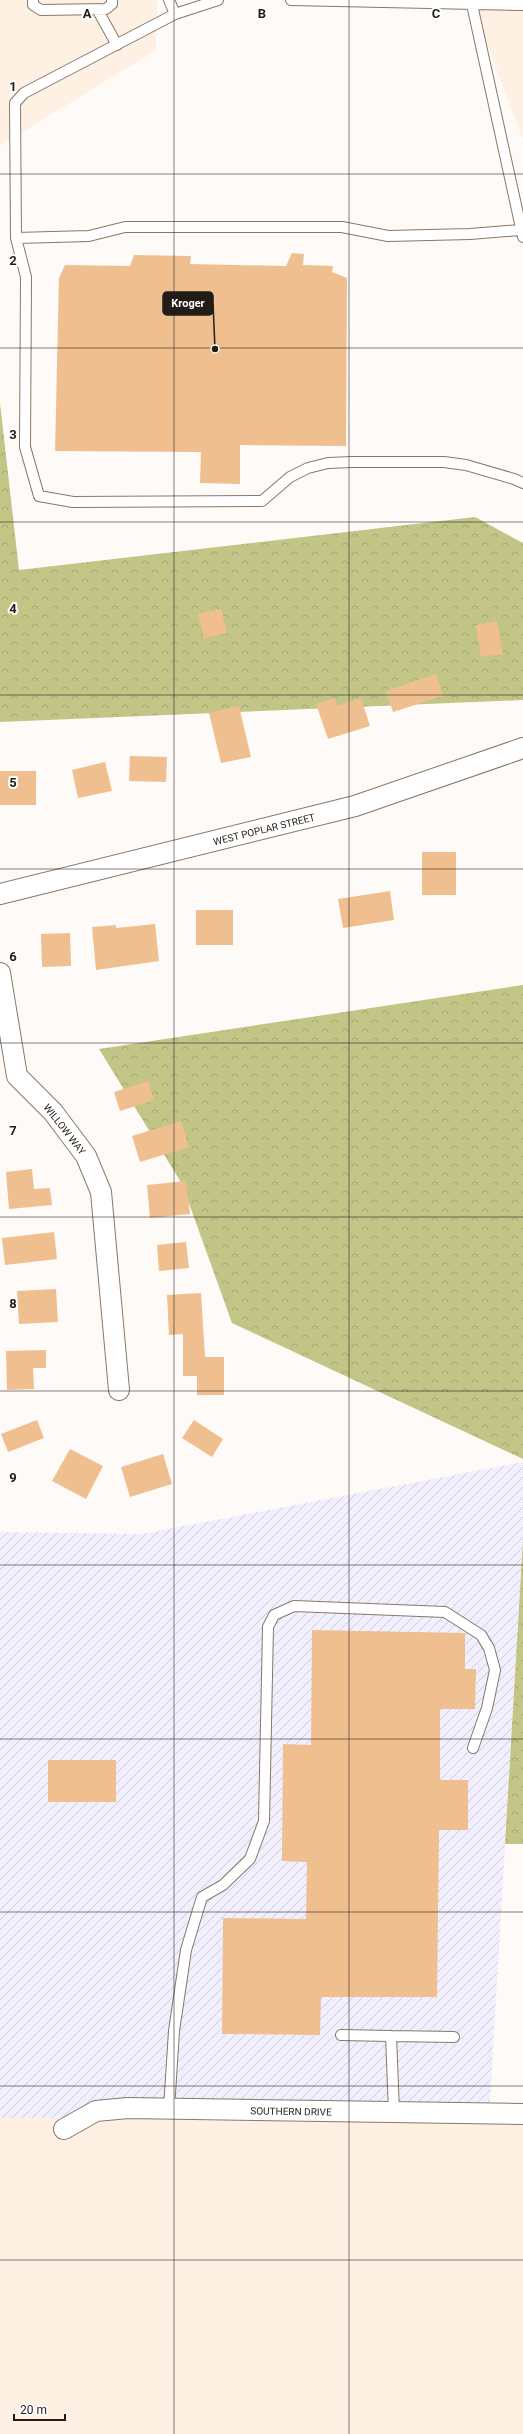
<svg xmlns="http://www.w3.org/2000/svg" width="523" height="2434" viewBox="0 0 523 2434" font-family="Roboto,sans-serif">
	<defs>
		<pattern id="industrial-furrows" width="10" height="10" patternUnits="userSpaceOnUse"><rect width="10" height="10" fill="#f1effd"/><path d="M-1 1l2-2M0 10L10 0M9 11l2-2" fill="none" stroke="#ceccd8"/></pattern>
		<pattern id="forest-crowns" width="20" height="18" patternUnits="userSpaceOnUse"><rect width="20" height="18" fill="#c2c586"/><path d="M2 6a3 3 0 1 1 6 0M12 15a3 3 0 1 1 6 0" fill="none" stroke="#a6a973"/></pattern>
	</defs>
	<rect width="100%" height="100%" fill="#fefaf7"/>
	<!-- built -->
	<path fill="#fef0e3" d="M0,0H157L156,50L0,146Z
		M471,0H523V140Z
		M523,2117V2434H0V2118Z"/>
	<!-- industrial -->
	<path fill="url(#industrial-furrows)" d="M523,1462V1540L489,2117L0,2118V1532L142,1534Z"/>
	<!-- forest -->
	<path fill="url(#forest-crowns)" d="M0,403L19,570L475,517L523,543V700L0,722Z
		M523,985V1459L232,1323L182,1184L99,1049Z
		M523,1540V1844H505Z"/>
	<!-- building -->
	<path fill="#efbf8f" d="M292,253L304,254L303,265L333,266L332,272L347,278L346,446L240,445V484L200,483L201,452L55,451L59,278L65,265L130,266L134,255L191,256L190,264L286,266Z
		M221,609L227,633L204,638L198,614Z
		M497,621L503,654L481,657L476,625Z
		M436,674L443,696L393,712L386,691Z
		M334,698L337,706L361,698L370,726L328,739L316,704Z
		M239,706L251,757L221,763L209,713Z
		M130,756L167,757L166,782L129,781Z
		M105,762L112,791L78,798L72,770Z
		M0,771H36V805H0Z
		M422,852H456V895H422Z
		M390,891L394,920L343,928L338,899Z
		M196,910H233V945H196Z
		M155,924L159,961L96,970L92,927L116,925V928Z
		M70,933L71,966L42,967L41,934Z
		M148,1081L154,1100L120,1111L114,1092Z
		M181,1121L189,1147L140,1162L132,1136Z
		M32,1169L34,1189L50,1188L52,1205L9,1209L6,1172Z
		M186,1181L190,1214L150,1218L147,1185Z
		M54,1232L57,1259L5,1265L2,1238Z
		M186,1242L189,1268L159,1271L157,1245Z
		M56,1289L58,1322L19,1324L17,1291Z
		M201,1293L205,1357H224V1395H197V1376H183V1334L169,1335L167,1295Z
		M46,1350V1368H33L34,1389L7,1390L6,1351Z
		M37,1420L44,1438L8,1452L1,1434Z
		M194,1420L223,1439L212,1457L182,1438Z
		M70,1449L103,1466L86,1499L52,1481Z
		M163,1454L172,1484L130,1497L121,1467Z
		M312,1630L465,1633V1669H476L475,1709H440V1780H468V1830H439L437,1997H321L320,2035L222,2034L223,1918L306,1919L307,1862L282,1861L283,1744L311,1745Z
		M48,1760H116V1802H48Z"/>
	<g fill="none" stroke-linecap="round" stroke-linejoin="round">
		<defs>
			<path id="lane" d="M33,0V5L41,10L106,9L112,4V0
				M169,0L175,14
				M218,0L175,14L24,93L15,103L16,238L26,277L25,447L39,496L73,502L262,501L290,477L308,468L328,463L352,462H444L466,465L514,479L523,483
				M291,0L523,5
				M471,0L523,237
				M97,9L117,45
				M16,238L89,236L125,227H342L388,236L470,234L520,230
				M341,2035L391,2036
				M169,2109L174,2031L186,1950L202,1897L223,1885L250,1859L264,1821L268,1627L274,1615L294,1606L445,1612L481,1635L489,1648L495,1670L487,1708L473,1748
				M394,2112L391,2036L454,2037"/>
			<path id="street" d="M0,894L355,806L523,748
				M0,973L17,1076L53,1112L86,1156L101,1192L119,1390
				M64,2129L96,2111L128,2108L523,2114"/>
		</defs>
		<!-- lane casing -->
		<use href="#lane" stroke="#877869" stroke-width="12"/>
		<!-- street casing -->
		<use href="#street" stroke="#877869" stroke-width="22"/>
		<!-- lane -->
		<use href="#lane" stroke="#fff" stroke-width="10"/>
		<!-- street -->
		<use href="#street" stroke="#fff" stroke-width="20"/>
	</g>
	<!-- grid -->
	<path fill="none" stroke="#221c17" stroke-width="1" stroke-opacity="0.55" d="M174,0V2434M349,0V2434M0,174H523M0,348H523M0,522H523M0,695H523M0,869H523M0,1043H523M0,1217H523M0,1391H523M0,1565H523M0,1739H523M0,1912H523M0,2086H523M0,2260H523"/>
	<g text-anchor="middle" stroke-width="4" stroke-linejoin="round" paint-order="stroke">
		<!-- street labels -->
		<g font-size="10" fill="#221c17" stroke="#fff">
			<text transform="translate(264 829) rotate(-14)" y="4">WEST POPLAR STREET</text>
			<text transform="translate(65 1129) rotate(52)" y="4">WILLOW WAY</text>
			<text transform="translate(291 2111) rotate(1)" y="4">SOUTHERN DRIVE</text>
		</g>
	</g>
	<g font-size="13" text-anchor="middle" font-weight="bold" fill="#221c17" stroke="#fff" stroke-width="4" stroke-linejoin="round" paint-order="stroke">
		<text x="87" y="18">A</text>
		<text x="262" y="18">B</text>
		<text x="436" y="18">C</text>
		<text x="13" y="91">1</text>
		<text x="13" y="265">2</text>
		<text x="13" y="439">3</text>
		<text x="13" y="613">4</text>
		<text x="13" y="787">5</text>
		<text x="13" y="961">6</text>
		<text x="13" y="1135">7</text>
		<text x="13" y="1308">8</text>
		<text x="13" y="1482">9</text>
	</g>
	<!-- callouts -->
	<path fill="none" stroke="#221c17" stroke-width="1.5" d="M215 349L213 303"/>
	<circle fill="#221c17" stroke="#fff" stroke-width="1.5" cx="215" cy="349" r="4"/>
	<rect fill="#221c17" stroke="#221c17" stroke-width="1.5" x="163" y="292" width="50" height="23" rx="4"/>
	<g font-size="11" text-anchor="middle" font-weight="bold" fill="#fff">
		<text x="188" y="307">Kroger</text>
	</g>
	<!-- scale -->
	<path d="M14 2414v6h51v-6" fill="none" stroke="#221c17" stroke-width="2"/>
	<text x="20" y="2414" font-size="12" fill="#221c17" stroke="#ffffff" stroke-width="3" paint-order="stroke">20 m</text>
</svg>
